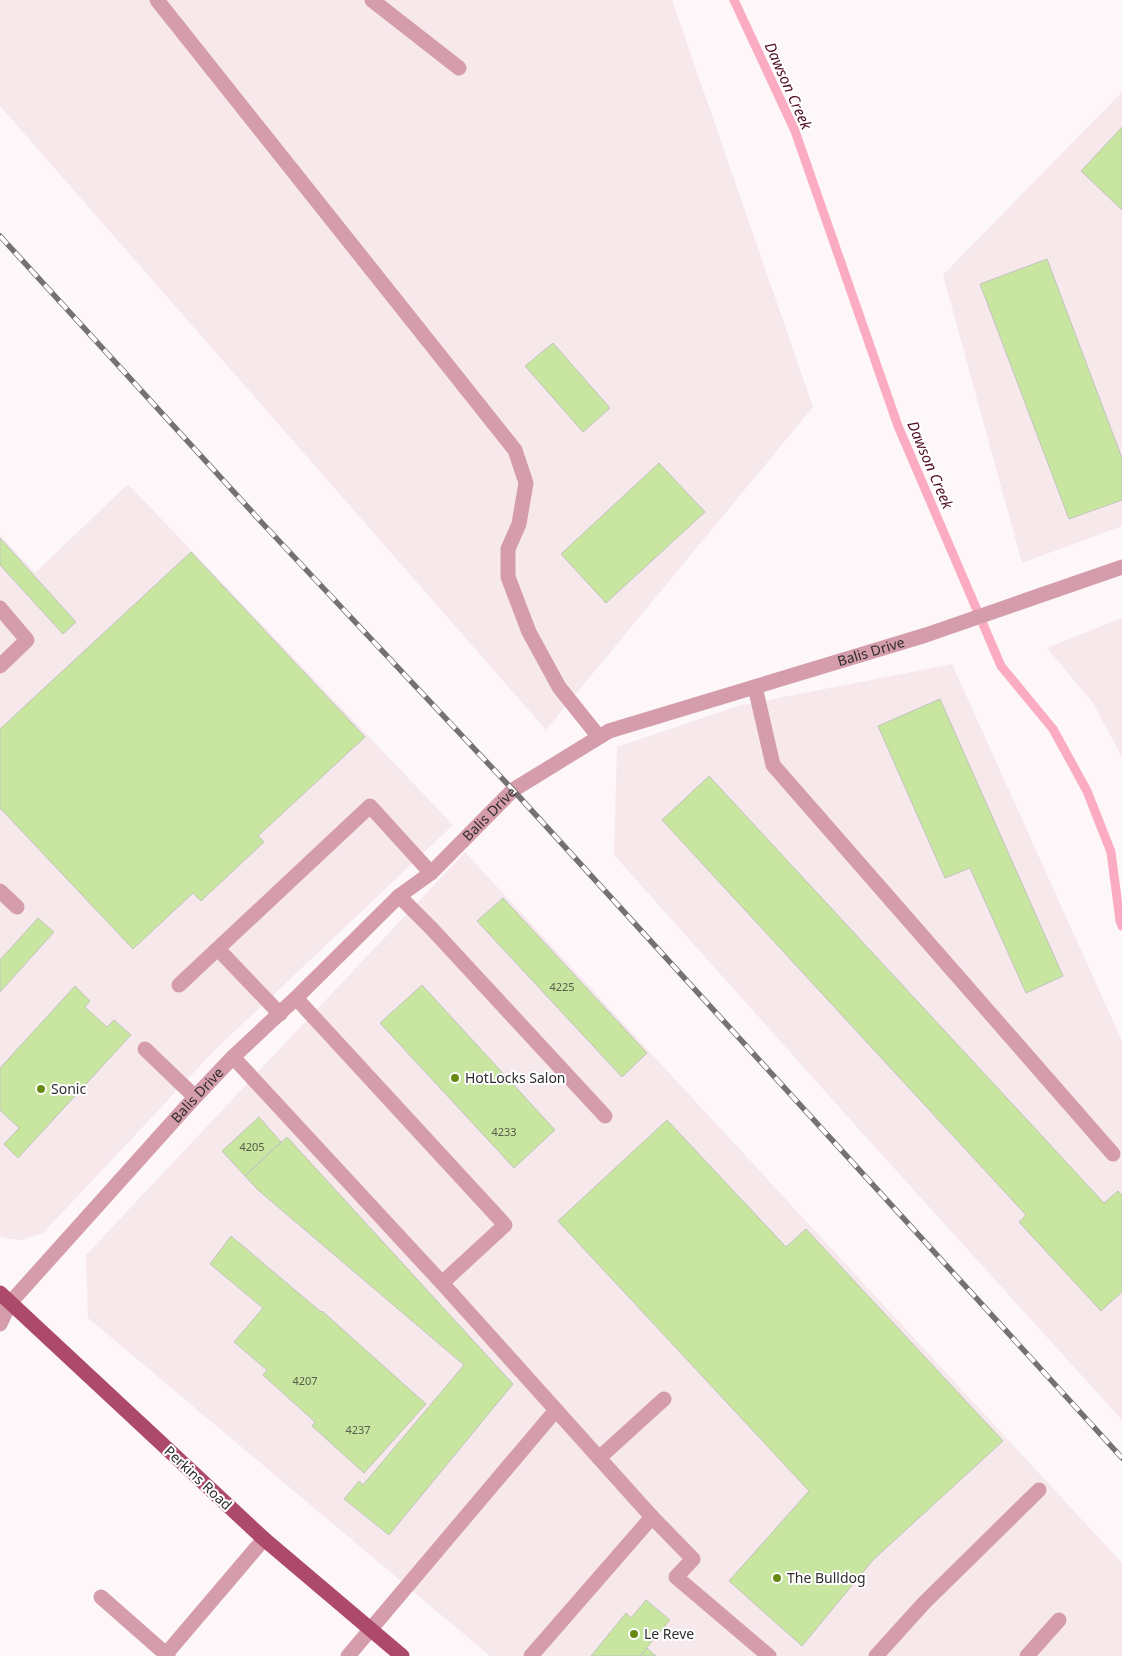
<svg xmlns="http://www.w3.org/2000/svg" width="1122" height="1656" viewBox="0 0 1122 1656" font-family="'Noto Sans',sans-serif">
	<rect width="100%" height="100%" fill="#fdf7f9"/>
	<!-- built -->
	<path fill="#f7e8ec" d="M0,0H672L813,407L546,730L0,106Z
		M1122,92V526L1022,563L943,275Z
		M128,484L453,825L215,1050L43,1233L22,1240L10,1239L0,1237V535L35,573Z
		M1122,618V757L1093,703L1047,648Z
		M952,664L1122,1041V1420L873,1145L614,855L617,747L738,706Z
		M465,852L1122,1563V1656H490L88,1318L86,1255Z"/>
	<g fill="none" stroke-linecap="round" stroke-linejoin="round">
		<!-- stream -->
		<path stroke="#fbacc2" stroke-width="9" d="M734,0L795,131L898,426L1001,666L1053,729L1087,791L1111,852L1120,921L1122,926"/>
	</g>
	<!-- building -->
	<path fill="#c9e6a1" stroke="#c1c3bf" d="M1122,127V210L1081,171Z
		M1047,259L1122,458V500L1069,519L980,284Z
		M553,343L610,408L583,432L525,366Z
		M659,463L705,512L606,603L561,554Z
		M0,538L76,622L63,634L0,565Z
		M191,552L365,737L258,836L264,842L201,901L193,893L133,949L0,808V729Z
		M940,699L1063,976L1026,993L970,868L945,878L878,726Z
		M709,776L1104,1203L1118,1191L1122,1195V1292L1101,1311L1019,1222L1026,1215L662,820Z
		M503,898L647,1053L622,1077L477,921Z
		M38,918L54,932L0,992V960Z
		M422,985L555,1130L514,1168L380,1023Z
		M75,986L90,1001L85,1007L107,1027L114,1020L131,1035L18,1158L4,1144L19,1128L0,1110V1068Z
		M259,1117L281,1142L245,1176L222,1151Z
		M667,1120L786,1247L806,1229L1003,1441L873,1560L802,1646L729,1581L809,1491L558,1221Z
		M287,1137L513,1384L389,1535L344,1499L359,1481L363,1485L464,1365L258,1190L245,1176Z
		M231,1236L321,1312L322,1311L426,1404L364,1473L312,1426L315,1422L263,1375L267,1370L234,1342L263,1308L210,1264Z
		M646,1600L670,1620L640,1656H591L626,1613L631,1618Z
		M647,1648L656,1656H640Z"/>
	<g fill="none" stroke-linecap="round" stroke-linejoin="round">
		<!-- minor -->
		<g stroke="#d59cab" stroke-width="15">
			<path d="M157,0L515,450L526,483L519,524L508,549V577L529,632L559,687L599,737"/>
			<path d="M372,0L459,68"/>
			<path d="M0,608L27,640L0,666"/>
			<path d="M755,687L773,765L1113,1154"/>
			<path d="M0,891L17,907"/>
			<path d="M399,896L432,929L605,1116"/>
			<path d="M218,949L280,1014"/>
			<path d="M179,985L370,806L431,873"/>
			<path d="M296,998L505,1225L442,1283"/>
			<path d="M145,1049L195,1097"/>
			<path d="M233,1057L442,1283L652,1517L693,1559L676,1577L769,1656"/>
			<path id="s1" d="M0,1310L10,1303L195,1097L233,1057L296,998L399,896L431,873L513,790L609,731L926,635L1122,567"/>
			<path d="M0,1324L10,1303"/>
			<path d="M599,1458L664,1399"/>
			<path d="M101,1597L168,1656"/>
			<path d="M166,1654L264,1539"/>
			<path d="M348,1656L556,1410"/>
			<path d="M531,1656L652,1517"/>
			<path d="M876,1656L924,1603L1039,1490"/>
			<path d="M1027,1656L1059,1620"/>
		</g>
		<!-- major -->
		<path stroke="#ad4a6b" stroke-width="15" d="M0,1293L264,1539L402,1656"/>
		<defs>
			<path id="rail" d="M0,236L265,526L513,790L1122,1458"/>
		</defs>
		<!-- rail casing -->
		<use href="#rail" stroke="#757172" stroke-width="5.5"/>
		<!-- rail -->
		<use href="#rail" stroke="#fff" stroke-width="4" stroke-dasharray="11" stroke-linecap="butt"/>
	</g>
	<!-- markers -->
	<g fill="#668b14" stroke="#fff" stroke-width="2">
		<circle cx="455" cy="1078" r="5"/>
		<circle cx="41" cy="1089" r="5"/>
		<circle cx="777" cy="1578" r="5"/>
		<circle cx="634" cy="1634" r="5"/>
	</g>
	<g text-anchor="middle" stroke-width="4" stroke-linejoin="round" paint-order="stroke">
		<!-- number labels -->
		<g font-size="11" fill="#565c4b">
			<text x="562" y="991">4225</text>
			<text x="504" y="1136">4233</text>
			<text x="252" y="1151">4205</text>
			<text x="305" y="1385">4207</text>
			<text x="358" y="1434">4237</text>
		</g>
		<!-- street labels -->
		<g font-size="14" fill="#302e2e" stroke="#fff">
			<text dy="5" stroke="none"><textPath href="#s1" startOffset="1118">Balis Drive</textPath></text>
			<text dy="5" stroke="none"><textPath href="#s1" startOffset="698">Balis Drive</textPath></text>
			<text dy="5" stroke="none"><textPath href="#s1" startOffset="292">Balis Drive</textPath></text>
			<text transform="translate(198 1478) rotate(43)" y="5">Perkins Road</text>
		</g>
		<!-- poi labels -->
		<g font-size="14" fill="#302e2e" stroke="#fff" text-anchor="start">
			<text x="465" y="1083">HotLocks Salon</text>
			<text x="51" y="1094">Sonic</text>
			<text x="787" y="1583">The Bulldog</text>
			<text x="644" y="1639">Le Reve</text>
		</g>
		<!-- water labels -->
		<g font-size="15" font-style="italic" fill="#530f2a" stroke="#fff">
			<text transform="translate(788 86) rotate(66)" y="5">Dawson Creek</text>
			<text transform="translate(930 465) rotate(67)" y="5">Dawson Creek</text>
		</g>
	</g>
</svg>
